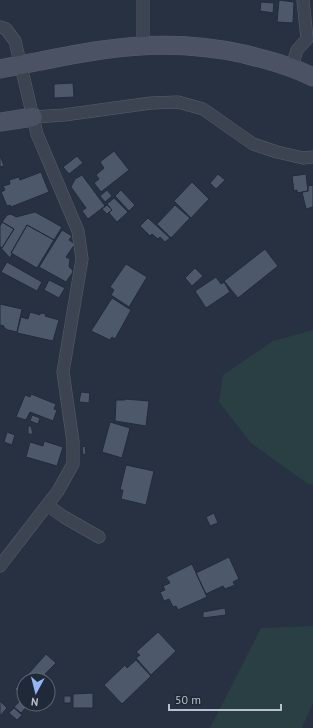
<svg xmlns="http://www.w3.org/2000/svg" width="313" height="728" viewBox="0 0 313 728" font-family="'PT Sans',sans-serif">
	<rect width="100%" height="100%" fill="#273142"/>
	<!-- green -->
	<path fill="#2a3f43" d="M313,330V484H308L251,443L219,402L223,375L273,341Z
		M313,626V703L302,728H210L261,628Z"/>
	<!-- building -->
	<path fill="#4e586b" stroke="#222b39" d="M279,0L294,2L293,23L277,22Z
		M261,2L274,3L273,13L260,11Z
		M73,83L74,97L54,98V84Z
		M114,151L129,170L101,192L94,183L99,179L96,175L104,168L100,162Z
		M0,155L4,166L0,167Z
		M77,156L83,163L69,174L63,167Z
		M41,172L49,192L11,207L10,205L7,206L1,192L5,190L3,186L10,184L9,180L19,177L20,180Z
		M218,174L225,180L216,189L210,183Z
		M306,174L308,191L297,193V190L294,191L292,176Z
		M82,175L105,206L88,219L82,211L86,208L71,187L75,179Z
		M192,182L209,199L191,218L174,201Z
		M313,185V207L306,209L302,192L308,191V186Z
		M107,190L112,196L105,202L100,196Z
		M121,190L135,205L129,211L115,196Z
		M114,198L128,212L117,222L109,213L112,210L107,204Z
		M107,205L112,210L107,214L102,209Z
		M175,205L190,218L171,238L157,224Z
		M35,212L62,227L54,240L27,225L11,253L12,254L10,258L0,247L2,248L14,229L2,222L7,215L11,214L16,217Z
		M148,218L170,238L165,242L160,237L158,239L152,234L150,236L140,226Z
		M2,222L14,229L2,248L0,247V226Z
		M27,225L54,240L37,268L11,253Z
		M62,230L72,236L69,240L75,244L66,257L70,259L69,267L72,269L73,272L66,282L39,267Z
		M265,249L278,266L238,298L224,281Z
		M7,262L42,282L37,291L1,272Z
		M126,264L147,277L129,307L111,295L114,290L110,287Z
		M195,268L203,276L192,286L185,278Z
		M216,277L221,284L224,282L230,292L206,308L195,291Z
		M49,280L65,288L59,298L44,290Z
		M112,298L131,310L115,339L112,337L110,340L91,331Z
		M0,304L22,309L17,332L8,330L4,328V326L0,325Z
		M30,312L40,315V313L46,314L45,316L59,320L53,341L17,333L21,317L28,319Z
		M81,392L90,393L89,403L79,402Z
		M31,394L56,404L54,409L57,410L53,421L30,412L26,420L16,417L25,395L30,397Z
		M125,399L149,401L146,426L115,421L116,400H125Z
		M32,415L40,418L38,424L30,421Z
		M110,422L130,428L122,458L102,452Z
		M28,426H31L33,434H28Z
		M7,432L15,435L12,445L4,442Z
		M44,441L63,447L57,466L26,457L30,442L43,446Z
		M85,446L86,454L83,455L82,447Z
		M126,465L154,471L146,505L121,499L123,490H120Z
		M214,513L218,523L210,526L206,517Z
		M229,557L239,579L233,582L235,585L225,589L223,586L206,594L196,573Z
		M192,564L207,597L178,610L176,606L173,607L169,599L164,601L160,592L165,590L163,586L170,583L166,577Z
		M225,608L226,615L203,618V612Z
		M158,632L176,651L151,675L136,658L140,655L136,652Z
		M46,654L56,663L45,674L51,679L48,682V680H24V697L15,689Z
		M136,660L151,676L122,704L104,685L125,665L127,668Z
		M93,693V708H73V694Z
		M64,696H71V703H64Z
		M23,698L24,704H29L21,713L14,707Z
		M0,701L7,708L0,716Z
		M14,708L22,715L17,720L9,713Z"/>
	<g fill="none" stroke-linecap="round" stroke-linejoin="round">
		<defs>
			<path id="street" d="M143,0V44
				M0,27L6,29L15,41L37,134L78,231L82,259L63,372L73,442V464L58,491L0,566
				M292,66L297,50L307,39L303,0
				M33,117L64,115L151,103L178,102L203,109L253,144L277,152L303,158L313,157
				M47,505L64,517L99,537"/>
			<path id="secondary" d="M0,69C87,52 154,34 244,54C268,60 291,66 313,77
				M0,122L33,117"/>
		</defs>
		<!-- street casing -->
		<use href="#street" stroke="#575f6c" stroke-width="13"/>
		<!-- secondary casing -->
		<use href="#secondary" stroke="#575f6c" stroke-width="19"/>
		<!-- street -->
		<use href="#street" stroke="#3c4452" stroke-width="12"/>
		<!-- secondary -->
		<use href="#secondary" stroke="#4a5264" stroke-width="18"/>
	</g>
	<!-- north arrow -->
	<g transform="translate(36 692) rotate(187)"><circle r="19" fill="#202937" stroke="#5d6572"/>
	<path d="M0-3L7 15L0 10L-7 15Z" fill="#94b5f5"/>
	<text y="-6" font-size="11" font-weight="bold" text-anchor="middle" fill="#b9bfcb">N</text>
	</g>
	<!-- scale -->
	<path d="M169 704v6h112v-6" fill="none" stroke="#b9bfcb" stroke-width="2"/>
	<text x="175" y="704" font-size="12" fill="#b9bfcb" stroke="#202937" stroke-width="3" paint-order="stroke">50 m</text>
</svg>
